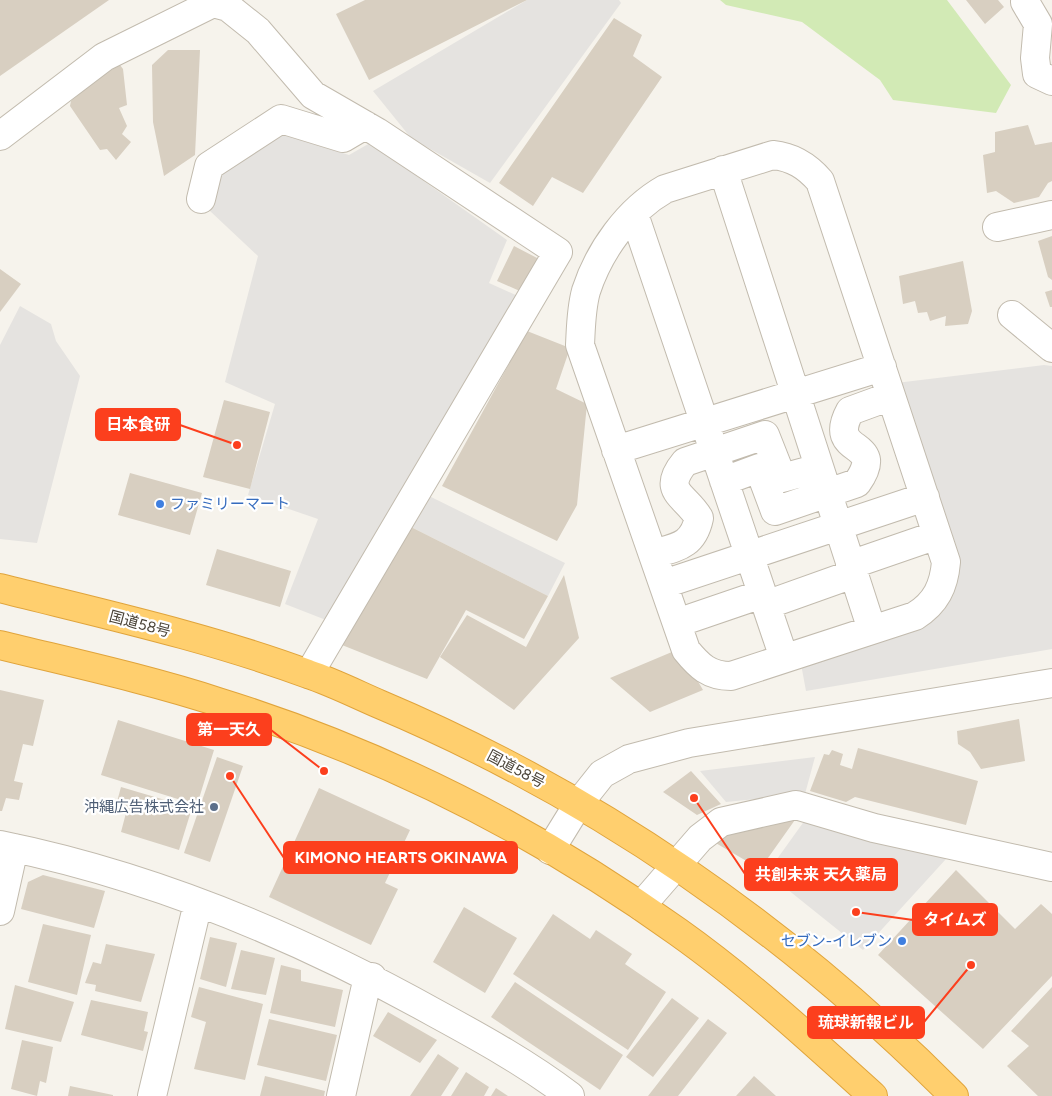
<svg xmlns="http://www.w3.org/2000/svg" width="1052" height="1096" viewBox="0 0 1052 1096" font-family="Figtree,'Noto Sans JP',sans-serif">
	<rect width="100%" height="100%" fill="#f6f3ec"/>
	<!-- green -->
	<path fill="#d2eab5" d="M720,0H947L1011,85L996,113L893,100L880,80L802,22L726,5Z"/>
	<!-- parking -->
	<path fill="#e5e3e0" d="M527,0H619L621,3L490,183L411,138L373,91Z
		M278,133L349,155L370,143L507,240L489,283L520,297L326,620L285,604L318,519L248,495L275,404L225,382L258,256L210,211L222,168Z
		M20,306L51,324L56,341L80,376L37,543L0,539V345Z
		M1044,365L1052,366V649L806,691L801,664L952,589L896,383Z
		M427,495L565,563L548,596L407,525Z
		M815,757L805,794L726,802L700,771Z
		M805,820L946,859L863,950L767,873Z"/>
	<!-- building -->
	<path fill="#d8cfc1" d="M0,0H109L0,76Z
		M365,0H527L369,80L336,14Z
		M966,0H998L1004,7L985,24Z
		M614,18L642,35L633,56L662,77L583,193L552,177L533,206L499,183Z
		M168,50H200L195,155L164,176L153,122L152,65Z
		M120,65L123,69L127,105L119,108L127,126L122,134L131,142L116,160L107,149L100,150L70,106L71,101L99,77Z
		M1028,125L1035,145L1052,142V181L1048,183L1039,197L1014,203L996,191L987,193L983,155L995,152V132Z
		M1052,236V280L1048,277L1038,241Z
		M514,246L539,259L522,292L497,281Z
		M963,261L972,311L968,324L945,326L946,316L930,321L927,312L918,313L915,301L903,304L899,276Z
		M0,269L21,284L0,312Z
		M1052,290V307H1050L1045,292Z
		M527,331L570,348L556,389L587,404L577,505L557,541L442,486Z
		M224,400L270,412L250,489L203,477Z
		M130,473L202,493L190,535L118,515Z
		M407,525L548,596L524,639L466,610L427,679L337,643Z
		M217,549L291,571L280,607L206,585Z
		M564,575L579,638L514,710L440,657L467,615L526,647Z
		M679,649L703,690L650,712L610,678Z
		M0,690L44,700L33,746L23,744L14,781L23,783L19,800L6,798L2,811H0Z
		M1019,719L1025,761L981,769L970,752L958,744L957,731Z
		M118,720L214,750L197,805L101,775Z
		M858,748L978,781L966,825L855,797L846,802L810,791L824,754L829,755L832,750L843,754L840,765L852,769Z
		M217,757L243,766L210,862L184,853Z
		M691,771L721,804L697,815L663,792Z
		M121,787L192,808L179,850L121,832L126,813L115,809Z
		M319,788L410,830L385,883L398,889L371,945L269,897Z
		M797,817L763,865L755,866L714,842L716,834Z
		M956,870L1015,929L1041,904L1052,914V976L983,1049L878,955Z
		M43,875L105,891L94,928L21,909L28,882Z
		M464,907L517,938L485,993L433,962Z
		M553,914L590,939L596,930L632,954L625,964L666,992L628,1050L513,974Z
		M43,924L91,935L77,995L28,982Z
		M210,937L237,943L226,987L200,979Z
		M106,944L155,954L141,1002L95,991L96,985L85,983L93,962L101,964Z
		M241,950L275,958L266,995L231,989Z
		M281,965L301,970V981L343,990L335,1027L270,1013Z
		M515,982L623,1055L600,1090L491,1017Z
		M15,985L74,1002L61,1042L5,1029Z
		M199,987L263,1004L245,1080L194,1069L206,1022L191,1017Z
		M1052,987V1096H1038L1007,1066L1029,1046L1011,1031Z
		M672,998L699,1018L653,1077L626,1057Z
		M91,1000L148,1012L144,1031L148,1032L143,1051L81,1035Z
		M388,1012L437,1040L420,1063L373,1036Z
		M269,1019L337,1035L326,1081L257,1065Z
		M708,1019L727,1033L678,1096H648Z
		M22,1040L53,1047L46,1083L40,1081L37,1096L11,1089Z
		M438,1054L459,1068L441,1096H410Z
		M466,1072L489,1087L484,1096H451Z
		M265,1076L325,1091L324,1096H260Z
		M754,1076L776,1096H736Z
		M70,1086L113,1095V1096H68Z
		M496,1088L508,1096H491Z"/>
	<g fill="none" stroke-linecap="round" stroke-linejoin="round">
		<defs>
			<path id="minor" d="M1025,2L1038,24L1035,58L1037,74L1052,81
				M0,136L104,57L213,3L228,7L258,31L313,95L377,132L558,252L309,674
				M773,155C793,157 807,166 820,181L946,562C944,586 936,603 915,616L731,676C709,676 699,666 686,650L580,345C581,327 581,309 586,291C599,251 628,210 665,189Z
				M723,170L872,630
				M201,199L209,166L281,119L343,138L365,125
				M634,214L784,658
				M997,227L1052,215
				M1012,315L1052,348
				M616,450L882,367
				M724,481L759,468L775,511L857,483C889,438 825,457 850,411L891,396
				M653,554C677,547 693,546 699,518C686,495 660,492 685,462L765,435L782,478L819,468
				M850,565L937,535
				M664,584L925,497
				M766,605L853,574
				M677,623L762,594
				M0,845C153,876 299,937 435,1013C481,1038 528,1064 570,1096
				M550,850L579,803L602,774L629,759L689,743L1052,683
				M641,906L700,838L721,822L796,805L874,828L1052,867
				M0,911L14,848
				M152,1096L198,903
				M341,1096L365,990L372,977"/>
			<path id="highway" d="M0,588C103,614 208,637 308,674C332,682 356,694 379,704C595,795 789,930 954,1096
				M0,645C73,663 147,679 218,702C382,753 538,832 678,932C747,981 810,1039 873,1096"/>
		</defs>
		<!-- minor casing -->
		<use href="#minor" stroke="#c2bbae" stroke-width="30"/>
		<!-- highway casing -->
		<use href="#highway" stroke="#e0a43c" stroke-width="30"/>
		<!-- minor -->
		<use href="#minor" stroke="#fff" stroke-width="28"/>
		<!-- highway -->
		<use href="#highway" stroke="#ffcf6e" stroke-width="28"/>
	</g>
	<!-- markers -->
	<g fill="#3f7fe0" stroke="#fff" stroke-width="2">
		<circle cx="160" cy="504" r="5"/>
		<circle cx="902" cy="941" r="5"/>
	</g>
	<circle fill="#5c6f8a" stroke="#fff" stroke-width="2" cx="214" cy="807" r="5"/>
	<g text-anchor="middle" stroke-width="4.5" stroke-linejoin="round" paint-order="stroke">
		<!-- shop labels -->
		<g font-size="15" fill="#366cbe" stroke="#fff" text-anchor="start">
			<text x="170" y="509">ファミリーマート</text>
			<text x="892" y="946" text-anchor="end">セブン-イレブン</text>
		</g>
		<!-- street labels -->
		<g font-size="15" fill="#4b4439" stroke="#fff">
			<text transform="translate(140 624) rotate(15)" y="5">国道58号</text>
			<text transform="translate(516 769) rotate(28)" y="5">国道58号</text>
		</g>
		<!-- service labels -->
		<g font-size="15" fill="#4e5e75" stroke="#fff" text-anchor="end">
			<text x="204" y="812">沖縄広告株式会社</text>
		</g>
	</g>
	<!-- callouts -->
	<path fill="none" stroke="#fc3f1d" stroke-width="2" d="M237 445L180 425M324 771L271 730M230 776L284 858M694 798L745 874M856 912L913 920M971 965L924 1022"/>
	<g fill="#fc3f1d" stroke="#fff" stroke-width="2">
		<circle cx="237" cy="445" r="5"/>
		<circle cx="324" cy="771" r="5"/>
		<circle cx="230" cy="776" r="5"/>
		<circle cx="694" cy="798" r="5"/>
		<circle cx="856" cy="912" r="5"/>
		<circle cx="971" cy="965" r="5"/>
	</g>
	<g fill="#fc3f1d" stroke="#fc3f1d" stroke-width="2">
		<rect x="96" y="409" width="84" height="31" rx="5"/>
		<rect x="187" y="714" width="84" height="31" rx="5"/>
		<rect x="284" y="842" width="233" height="31" rx="5"/>
		<rect x="745" y="859" width="152" height="31" rx="5"/>
		<rect x="913" y="904" width="84" height="31" rx="5"/>
		<rect x="808" y="1007" width="116" height="31" rx="5"/>
	</g>
	<g font-size="16" text-anchor="middle" font-weight="bold" fill="#fff">
		<text x="138" y="430">日本食研</text>
		<text x="229" y="735">第一天久</text>
		<text x="401" y="863">KIMONO HEARTS OKINAWA</text>
		<text x="821" y="880">共創未来 天久薬局</text>
		<text x="955" y="925">タイムズ</text>
		<text x="866" y="1028">琉球新報ビル</text>
	</g>
</svg>
